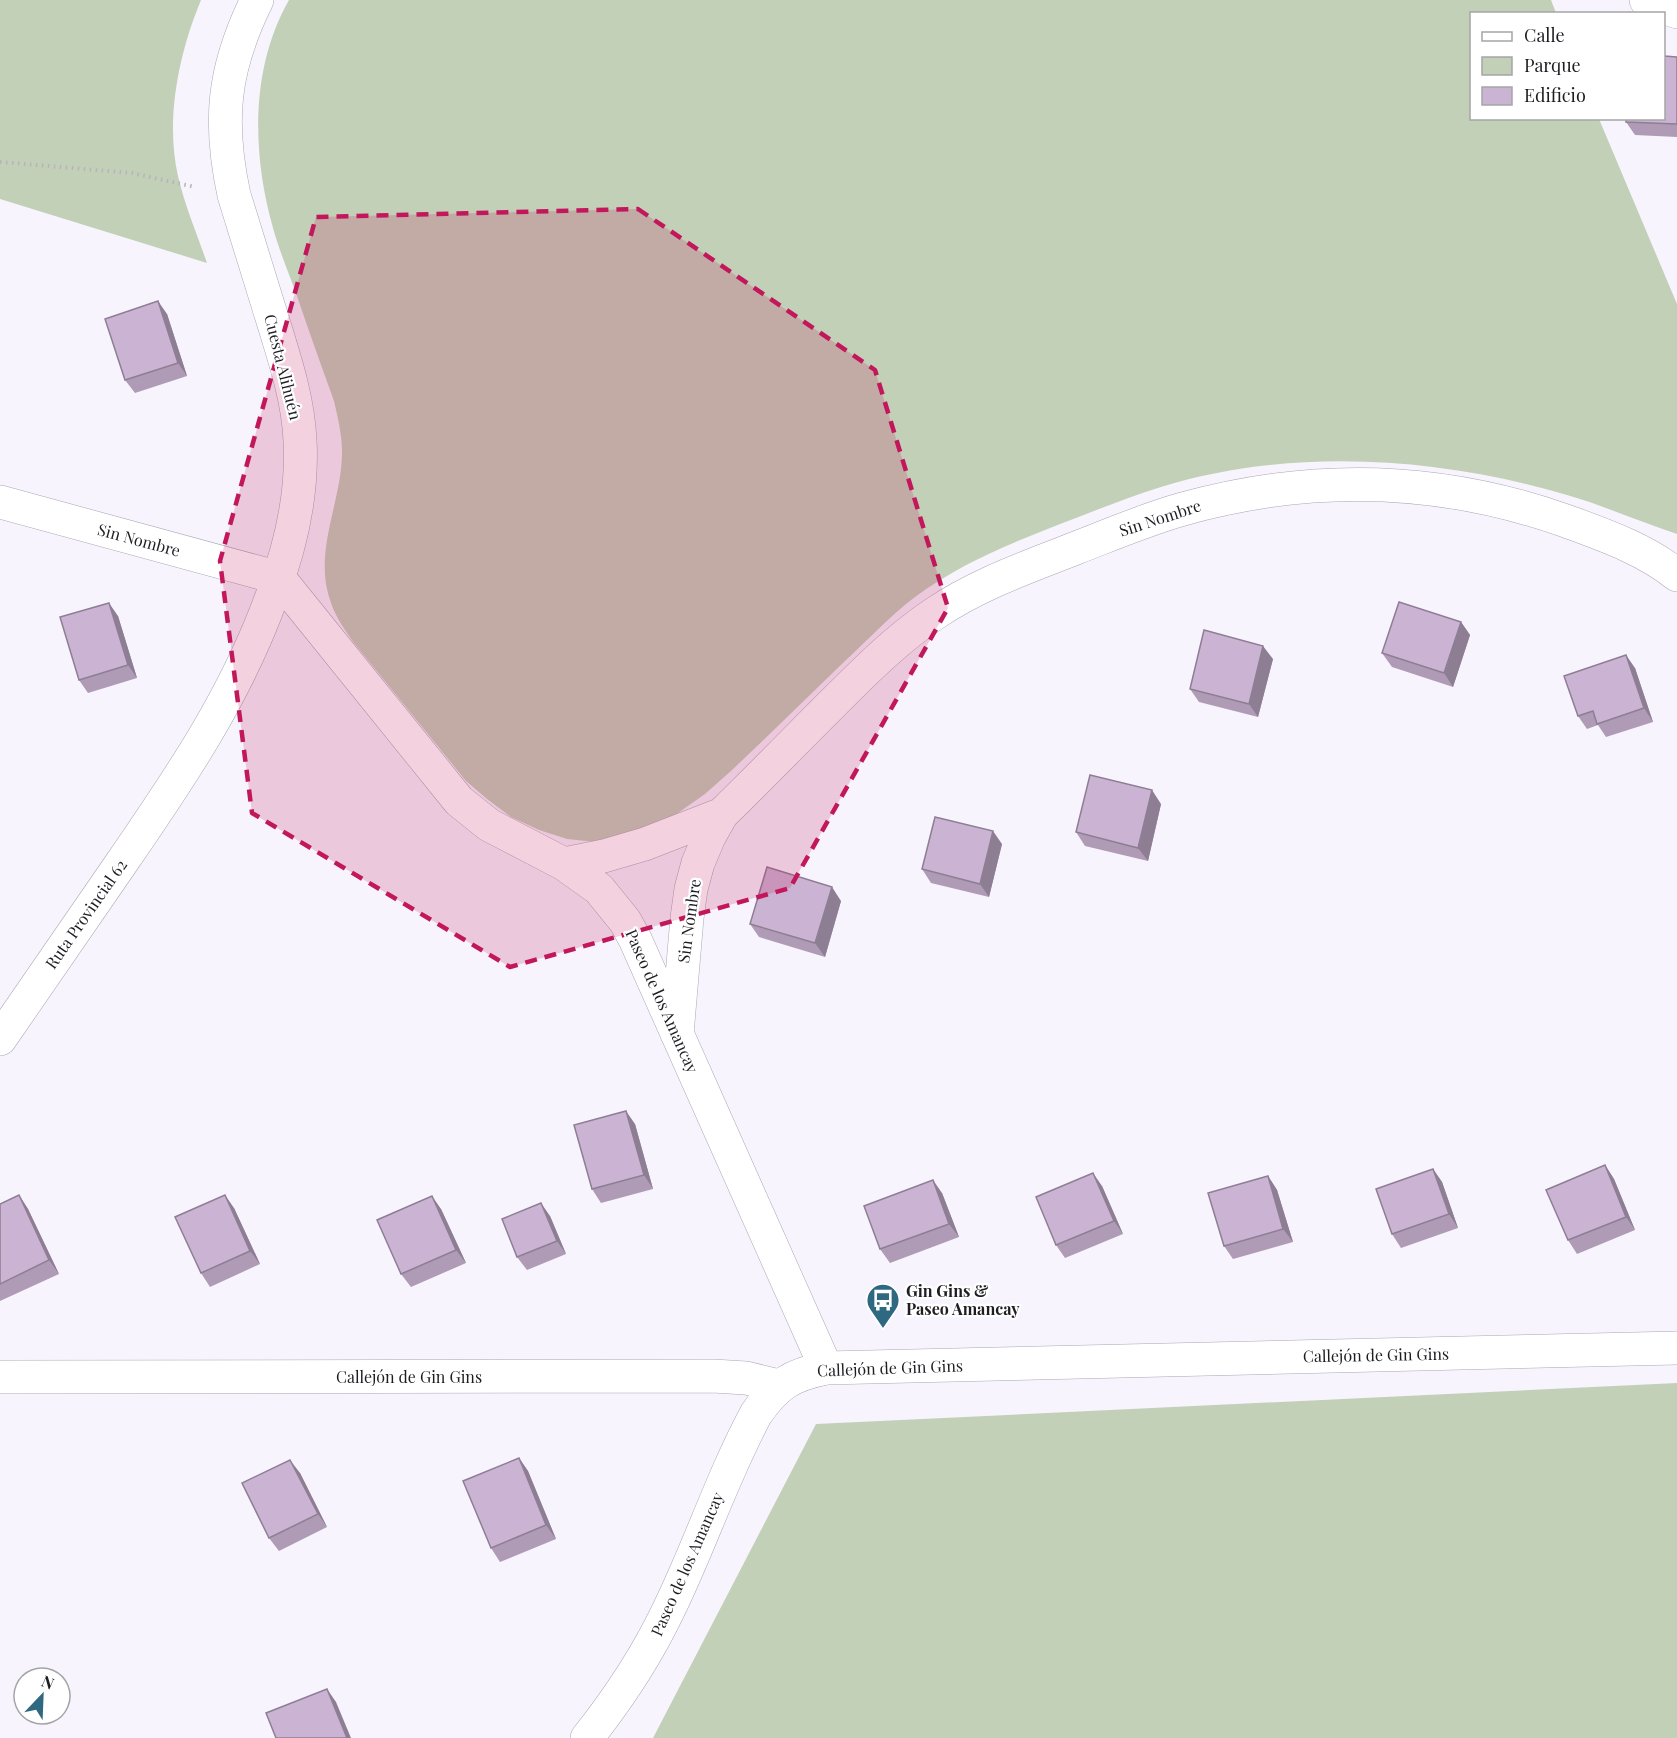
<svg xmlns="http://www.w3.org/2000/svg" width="1677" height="1738" viewBox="0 0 1677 1738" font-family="'Playfair Display',serif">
	<rect width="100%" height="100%" fill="#f7f4fe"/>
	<!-- green -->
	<path fill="#c3d0b8" d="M0,0H201C179,53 165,119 178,176C185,206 197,234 207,263L0,199Z
		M289,0H1551L1556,13L1472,14V118L1599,119L1677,304V534C1640,522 1605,506 1567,495C1438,457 1291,447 1161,487C1132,496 1104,507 1076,518C1019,540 965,560 915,597C890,616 868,640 845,661C807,698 769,735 731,771L705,794L678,813L650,829L596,842L567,839L539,830L511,817L487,799L466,781L354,643C345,630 336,618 331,603C312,552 342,503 342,452C342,435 338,418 334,401C321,365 308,329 296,293C288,271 279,250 273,228C252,154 250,68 289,0Z
		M1677,1383V1738H653L816,1424Z"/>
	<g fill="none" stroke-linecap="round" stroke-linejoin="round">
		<defs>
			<path id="street" d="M1646,0L1677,12
				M0,502L279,578L459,801L489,825L564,864L599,889L625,921L635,939L826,1368
				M564,864L604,856L645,844L722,814
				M677,1034L687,918L691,889L698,863L709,837L722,814C757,780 791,745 825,711C860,676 894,641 934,614C978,584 1028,567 1076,548C1112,534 1147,519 1183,509C1312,473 1439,476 1566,521C1604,535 1645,549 1677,575
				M0,1377L713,1376L746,1378L779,1386"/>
			<path id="secondary" d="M0,1039C40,981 80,923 120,865C180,778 236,696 272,596C291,546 303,493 300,440C298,399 285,360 273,321C260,279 247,237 234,195C218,121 223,69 257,0
				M587,1738C618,1699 646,1657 668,1611C700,1546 722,1477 756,1414C777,1384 791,1375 826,1368L1677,1348"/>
		</defs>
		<!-- street casing -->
		<use href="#street" stroke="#aba7b5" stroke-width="34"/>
		<!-- secondary casing -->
		<use href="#secondary" stroke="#aba7b5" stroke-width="34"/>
		<!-- path -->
		<path stroke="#b6b3bc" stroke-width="4" stroke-dasharray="1.5 4.5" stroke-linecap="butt" d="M0,162L132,173L195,187"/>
		<!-- street -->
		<use href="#street" stroke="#fff" stroke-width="33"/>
		<!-- secondary -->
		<use href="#secondary" stroke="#fff" stroke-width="33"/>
	</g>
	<!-- wall -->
	<path fill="#af9bb5" d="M1677,57V137L1635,135L1626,122Z
		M167,314L187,376L135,393L125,380Z
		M118,616L137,678L88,693L79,680Z
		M1461,622L1470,635L1453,687L1392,667L1382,653Z
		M1273,659L1258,717L1199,702L1190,689Z
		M1635,668L1653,722L1606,737L1598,725L1587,729L1578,716Z
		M1161,804L1148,861L1085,846L1076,832Z
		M1002,844L989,897L931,883L922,869Z
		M841,901L825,957L759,937L750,924Z
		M635,1124L653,1189L601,1203L592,1189Z
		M1605,1165L1614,1179L1635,1230L1577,1254L1568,1240Z
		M1433,1169L1442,1182L1458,1228L1401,1248L1392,1234Z
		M1268,1176L1277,1190L1293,1242L1233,1259L1224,1246Z
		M1102,1186L1123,1234L1065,1258L1056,1245Z
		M942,1193L959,1237L890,1263L880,1249Z
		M19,1195L28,1209L59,1274L0,1301V1204Z
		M234,1208L260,1264L210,1287L201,1273Z
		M441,1209L466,1263L411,1287L401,1274Z
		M550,1216L566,1254L527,1270L517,1257Z
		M519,1458L528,1471L556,1539L500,1562L491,1548Z
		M300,1473L327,1527L279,1551L269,1538Z"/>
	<!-- shaded-wall -->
	<path fill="#8e7e94" d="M158,301L167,314L187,376L178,363Z
		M109,603L118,616L137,678L128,665Z
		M1461,622L1470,635L1453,687L1444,673Z
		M1263,646L1273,659L1258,717L1249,704Z
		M1626,655L1635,668L1653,722L1644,708Z
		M1152,790L1161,804L1148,861L1138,848Z
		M993,831L1002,844L989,897L980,884Z
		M832,887L841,901L825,957L815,943Z
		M626,1111L635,1124L653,1189L644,1175Z
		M1605,1165L1614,1179L1635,1230L1626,1217Z
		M1433,1169L1442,1182L1458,1228L1449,1214Z
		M1093,1173L1102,1186L1123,1234L1114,1221Z
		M1268,1176L1277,1190L1293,1242L1283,1229Z
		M933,1180L942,1193L959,1237L949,1224Z
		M19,1195L28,1209L59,1274L49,1260Z
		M225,1195L234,1208L260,1264L250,1251Z
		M432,1196L441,1209L466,1263L456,1250Z
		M541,1203L550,1216L566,1254L557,1241Z
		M519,1458L528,1471L556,1539L546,1525Z
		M290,1460L300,1473L327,1527L318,1514Z
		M327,1689L336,1702L351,1738H347Z"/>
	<!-- building -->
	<path fill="#cbb4d3" stroke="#8e7e94" stroke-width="1.5" d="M1664,56L1677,57V124L1626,122V118H1664Z
		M158,301L178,363L125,380L105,319Z
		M1399,602L1461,622L1444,673L1382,653Z
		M109,603L128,665L79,680L60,617Z
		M1204,630L1263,646L1249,704L1190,689Z
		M1626,655L1644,708L1597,724L1593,711L1578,716L1564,676Z
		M1090,775L1152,790L1138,848L1076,832Z
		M935,817L993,831L980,884L922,869Z
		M767,867L832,887L815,943L750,924Z
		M626,1111L644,1175L592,1189L574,1125Z
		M1605,1165L1626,1217L1568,1240L1546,1190Z
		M1433,1169L1449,1214L1392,1234L1376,1189Z
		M1093,1173L1114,1221L1056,1245L1036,1197Z
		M1268,1176L1283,1229L1224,1246L1208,1193Z
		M933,1180L949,1224L880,1249L864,1206Z
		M19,1195L49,1260L0,1284V1204Z
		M225,1195L250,1251L201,1273L175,1217Z
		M432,1196L456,1250L401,1274L377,1220Z
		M541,1203L557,1241L517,1257L502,1219Z
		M519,1458L546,1525L491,1548L463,1481Z
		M290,1460L318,1514L269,1538L242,1483Z
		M327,1689L347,1738H276L266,1713Z"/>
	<!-- marked area -->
	<path fill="#c2185b" fill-opacity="0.2" stroke="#c2185b" stroke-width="4.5" stroke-dasharray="12 8" stroke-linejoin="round" d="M638,209L875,370L948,608L790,888L510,967L252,813L220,561L316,217Z"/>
	<!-- icons -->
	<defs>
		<symbol id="bus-pin" viewBox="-11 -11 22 30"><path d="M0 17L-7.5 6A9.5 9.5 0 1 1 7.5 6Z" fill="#2e6981" stroke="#fff"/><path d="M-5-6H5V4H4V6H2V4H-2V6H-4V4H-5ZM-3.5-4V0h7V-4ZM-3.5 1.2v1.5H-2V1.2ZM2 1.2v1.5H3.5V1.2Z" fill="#fff"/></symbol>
	</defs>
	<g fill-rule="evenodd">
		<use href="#bus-pin" x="864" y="1281" width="38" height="52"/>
	</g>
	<g text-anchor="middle" stroke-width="4.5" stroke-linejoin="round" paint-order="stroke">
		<!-- street labels -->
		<g font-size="16" fill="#1e1d22" stroke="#fff">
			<text transform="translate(283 367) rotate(76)" y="6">Cuesta Alihuén</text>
			<text transform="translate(1160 518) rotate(-18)" y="6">Sin Nombre</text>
			<text transform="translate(139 540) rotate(15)" y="6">Sin Nombre</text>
			<text transform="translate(86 914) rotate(-55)" y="6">Ruta Provincial 62</text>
			<text transform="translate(689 921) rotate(-82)" y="6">Sin Nombre</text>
			<text transform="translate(662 1001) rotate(66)" y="6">Paseo de los Amancay</text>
			<text transform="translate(1376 1355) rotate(-1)" y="6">Callejón de Gin Gins</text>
			<text transform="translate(890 1368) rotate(-2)" y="6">Callejón de Gin Gins</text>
			<text x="409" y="1383">Callejón de Gin Gins</text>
			<text transform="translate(687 1564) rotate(-66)" y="6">Paseo de los Amancay</text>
		</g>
		<!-- poi labels -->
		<g font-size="16" font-weight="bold" fill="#1e1d22" stroke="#fff" text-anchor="start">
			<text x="906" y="1297">Gin Gins &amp;<tspan x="906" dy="18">Paseo Amancay</tspan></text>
		</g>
	</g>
	<!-- legend -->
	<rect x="1470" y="12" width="195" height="108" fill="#ffffff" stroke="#a5a5a7" stroke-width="1.5"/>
	<rect x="1482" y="32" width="30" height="9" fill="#ffffff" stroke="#a5a5a7" stroke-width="1.5"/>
	<text x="1524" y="42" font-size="18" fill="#1e1d22">Calle</text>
	<rect x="1482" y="57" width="30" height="18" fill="#c3d0b8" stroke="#a5a5a7" stroke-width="1.5"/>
	<text x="1524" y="72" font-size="18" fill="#1e1d22">Parque</text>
	<rect x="1482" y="87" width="30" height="18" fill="#cbb4d3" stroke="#a5a5a7" stroke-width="1.5"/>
	<text x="1524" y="102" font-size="18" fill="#1e1d22">Edificio</text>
	<!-- north arrow -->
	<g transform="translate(42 1696) rotate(23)"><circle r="28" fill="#ffffff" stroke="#a5a5a7" stroke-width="1.5"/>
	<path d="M0-4.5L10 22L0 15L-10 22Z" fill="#2e6981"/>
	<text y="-9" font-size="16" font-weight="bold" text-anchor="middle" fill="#1e1d22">N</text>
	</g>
</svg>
